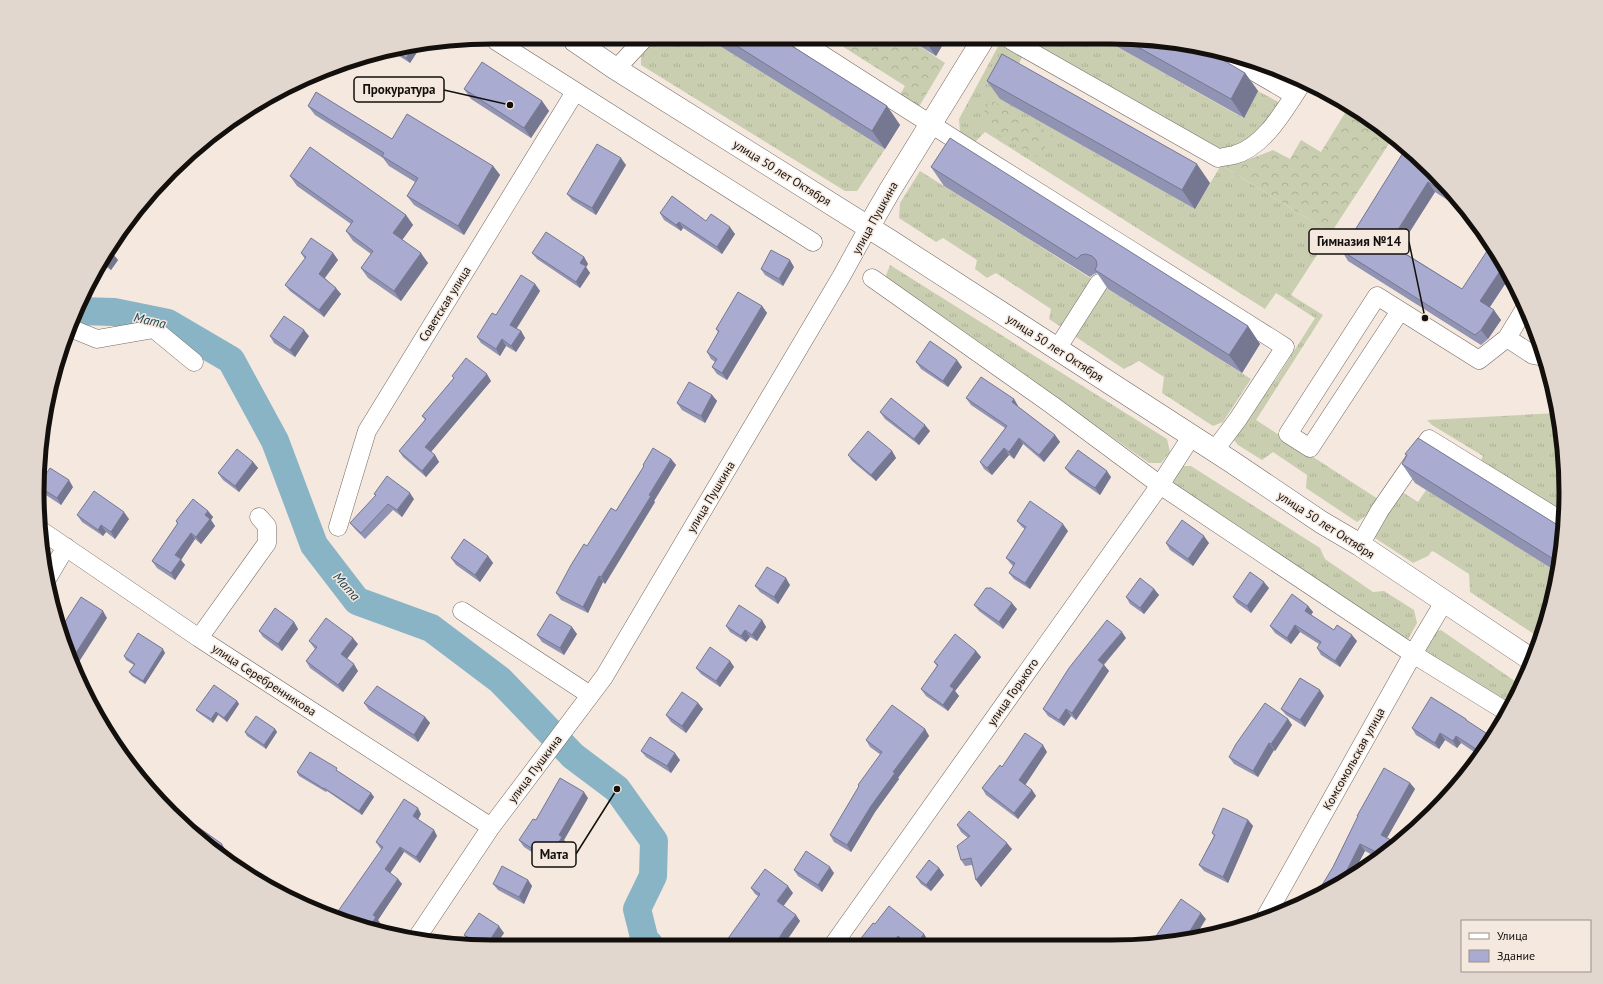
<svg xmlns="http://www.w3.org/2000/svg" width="1603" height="984" viewBox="0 0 1603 984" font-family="'PT Sans',sans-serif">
	<defs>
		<pattern id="grass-tufts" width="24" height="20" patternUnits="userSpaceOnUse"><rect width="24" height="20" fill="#caceb0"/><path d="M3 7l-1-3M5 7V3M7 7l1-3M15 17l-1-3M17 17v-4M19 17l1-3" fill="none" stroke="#adb096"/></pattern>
		<pattern id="forest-crowns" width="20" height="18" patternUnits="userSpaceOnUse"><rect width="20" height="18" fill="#caceb0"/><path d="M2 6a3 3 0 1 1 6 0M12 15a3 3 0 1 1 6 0" fill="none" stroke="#adb096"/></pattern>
	</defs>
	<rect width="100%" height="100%" fill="#f4e8df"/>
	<!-- grass -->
	<path fill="url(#grass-tufts)" d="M651,41H712L885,149L857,191H845L641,65V51Z
		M1001,41H1029L1015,73L1000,99L1195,209L1221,165L1331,233L1291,295L1323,315L1256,420L1378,499L1367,515L1357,522L1306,488L1307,475L1273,452L1262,460L1238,445L1233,439L1270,378L1275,381L1315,318L1276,293L1265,309L985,132L974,143L960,132L959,119Z
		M1031,41H1107L1243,118L1258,91L1282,104L1253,138L1223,150Z
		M920,171L1251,379L1223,422L1213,426L1162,393L1164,377L1139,361L1124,369L1049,319L1051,309L996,273L987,278L975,269L977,260L943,238L936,242L899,218L900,203Z
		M890,265L1167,439L1170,452L1161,463H1149L885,278Z
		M1558,413L1562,432L1565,515L1480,462L1483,456L1432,425L1427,420Z
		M1182,466H1191L1320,548L1325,559L1373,592L1384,591L1414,610L1417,623L1406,643L1181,496L1173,481Z
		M1399,490L1418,502L1426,490L1557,572L1551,610L1540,638L1470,592L1469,574L1436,553L1432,551L1428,556L1413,563L1375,538L1371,532Z
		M1441,630L1522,686L1509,710L1423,651L1432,632Z"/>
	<!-- forest -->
	<path fill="url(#forest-crowns)" d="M834,41H912L945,63L914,115L895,103L905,86Z
		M991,100L1052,134L1039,158L978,123Z
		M1348,108L1388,131L1394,136L1331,233L1221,165L1250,159L1273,150L1290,159L1301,140L1321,152Z"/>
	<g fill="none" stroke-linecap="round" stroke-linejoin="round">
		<!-- river -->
		<path stroke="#89b4c6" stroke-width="28" d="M79,311L114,312L168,323L231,360L275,441L314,545L357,601L431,628L500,680L573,756L617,789L654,841L653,876L637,909L645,941L649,944"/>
		<defs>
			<path id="minor" d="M496,41L813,242
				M801,41C961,145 1124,245 1285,347L1238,419L1214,451
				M1012,41L1218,158C1223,157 1229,156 1234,155C1265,147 1286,107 1303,82
				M1227,56L1294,95
				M616,69L642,41
				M872,278L1052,405L1160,485L1413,654L1507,712
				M1524,310L1507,338L1533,355L1544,357
				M1400,311L1310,448L1288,434L1377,296L1479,360L1507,338
				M70,328L97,339L154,329L194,362
				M1057,349L1099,283
				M338,527L367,431L575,92
				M39,529L199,638L491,827
				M1360,545L1380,510L1429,439L1565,523
				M47,579L66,547
				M462,611L590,695
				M199,638L267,543V526L259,517
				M1266,916L1413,654L1444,602
				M416,939L491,827L604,677L841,277L868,228
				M833,945L1160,485L1191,437"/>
			<path id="major" d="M575,41L616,69L892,242L1232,462L1321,522L1360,545L1532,660
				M868,228L890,190L982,41"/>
		</defs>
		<!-- minor casing -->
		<use href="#minor" stroke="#746962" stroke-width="19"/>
		<!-- major casing -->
		<use href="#major" stroke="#746962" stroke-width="23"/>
		<!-- minor -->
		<use href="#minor" stroke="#fff" stroke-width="18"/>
		<!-- major -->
		<use href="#major" stroke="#fff" stroke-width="22"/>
	</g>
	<!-- wall -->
	<path fill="#9193b3" d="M712,41H784L887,106L900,125L885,149Z
		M912,41H945L936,56Z
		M1107,41H1170L1245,73L1258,91L1244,118Z
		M423,43L410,63L391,51Z
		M987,81L1210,183L1195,209L1000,99Z
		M464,89L542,101L549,111L531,138L471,99Z
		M308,106L392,139L493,166L500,175L464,235L414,205L407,196L415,182L389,166L383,158L315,115Z
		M1406,148L1453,192L1469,214L1435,192L1399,249L1462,289L1505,264L1512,279L1509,278L1490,307L1501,320L1488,339L1481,345L1348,261L1342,251Z
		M626,165L596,215L572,200L567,194Z
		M931,167L1248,326L1260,344L1242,373L1108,289L1097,273L1094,274L1090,277L944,186Z
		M290,176L406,215L413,225L402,240L428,263L401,301L368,278L361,268L371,254L353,241L346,231L351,224L297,186Z
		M660,213L706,221L735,234L722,254L683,228L681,231L664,220Z
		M109,249L110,251L118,260L111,270L102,264Z
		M301,253H333L338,260L325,278L341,294L324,317L290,291L285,285L305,259Z
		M532,253L584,257L588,264L586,267L590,273L580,288L537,259Z
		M794,267L783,286L765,275L761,269Z
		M535,284L540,291L516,329L521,331L525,338L516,352L506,346L500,356L481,343L477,337L496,315Z
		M762,306L767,313L727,380L717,374L712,367L715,362L711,359L707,352L718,332L716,329Z
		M270,336H309L295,357L274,343Z
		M916,362L962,367L948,387L921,369Z
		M452,376L491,381L431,452L435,455L439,462L426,477L403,457L399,451L425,420L422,416L454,378Z
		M712,395L717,401L705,423L682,410L677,403Z
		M966,398L1014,399L1018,406V407L1055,435L1060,442L1044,462L1023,444L1014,459L1009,455L992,475L984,469L980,462L1005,428L971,405Z
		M880,412L930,431L919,445L885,419Z
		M892,451L896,458L876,481L852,461L848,455Z
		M1405,454L1564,529L1557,572L1415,483L1402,464L1406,456Z
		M671,459L676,465L654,501L655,502L605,584L603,582L588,613L561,600L556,593L587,546L616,511L644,466L643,465Z
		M253,462L258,468L239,492L223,480L218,473Z
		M1065,468L1111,477L1100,495L1070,474Z
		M38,486L73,487L61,505L43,493Z
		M374,494L414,499L402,517L393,510L365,539L355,529L350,523L376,496Z
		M208,511L213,517L211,520L215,526L201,544L195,539L181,560L185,565L175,580L157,568L152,561L177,524L176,521Z
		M77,515L129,519L115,539L106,532L103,536L82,522Z
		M1017,521L1068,531L1030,589L1014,579L1009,573L1013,566L1011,564L1006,558L1025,529L1022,527Z
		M1166,543H1209L1193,566L1170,550Z
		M488,556L493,563L480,582L456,565L451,558Z
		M790,585L778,604L760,592L755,586Z
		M1269,588L1251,613L1237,603L1233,597Z
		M1154,589L1159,595L1144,614L1130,604L1126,597Z
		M974,605L1017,609L1003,629L979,611Z
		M1308,606L1313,612L1311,615L1334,630L1357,641L1340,667L1321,655L1317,648L1319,644L1300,632L1291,644L1275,633L1270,626Z
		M762,620L766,627L757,641L750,637L746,642L730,632L726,626Z
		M294,622L298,629L282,651L263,637L259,631Z
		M577,634L564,655L542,642L537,635Z
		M1126,638L1104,665L1109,671L1076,720L1071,716L1064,726L1048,716L1043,709Z
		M309,641L358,644L347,659L358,671L343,692L310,668L306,661L315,649Z
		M976,651L981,657L955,691L959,696L948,711L926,696L921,689L937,666L934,662Z
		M165,653L145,684L132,676L129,672L134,665L126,660L124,656Z
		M730,661L734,667L720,687L701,674L696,668Z
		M1324,696L1305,727L1286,715L1281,709Z
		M237,701L239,704L227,722L218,715L213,723L199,713L196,710Z
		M364,703L425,717L430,723L418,742L369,710Z
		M698,703L703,709L686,733L671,722L666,715Z
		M1288,719L1292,725L1275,751L1274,750L1258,777L1234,764L1229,757Z
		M1466,719L1468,722L1492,737L1480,756L1461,743L1457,748L1445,740L1439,749L1416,735L1412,728Z
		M275,729L277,732L266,749L247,736L245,732Z
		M925,729L929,736L898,778L899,779L875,812L851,852L834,842L830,835L859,787L858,785L881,755L870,747L866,740Z
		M641,751L680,760L671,773L646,757Z
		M1047,752L1025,785L1032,790L1036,796L1018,819L986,795L982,788Z
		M297,772H339L371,793L374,797L362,815L327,791L326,792L299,776Z
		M1410,783L1415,789L1387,838L1391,840L1395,846L1378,858L1365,851L1351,877L1338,886L1333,867L1358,817L1357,816Z
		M588,798L564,840L566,843L552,865L524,847L519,840L536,820Z
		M421,814L418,820L434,830L437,836L420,863L404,852L390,873L398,879L402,884L378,920L380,923L376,928L381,849L380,848L376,842Z
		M1248,820L1253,826L1228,883L1204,871L1199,865L1214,836L1212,833Z
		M957,825L1012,849L981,887L972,865L965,866L961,860L968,838L961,832Z
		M939,868L944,875L931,891L921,884L916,877Z
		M794,870L834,873L822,892L798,876Z
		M528,880L532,886L524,904L498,890L493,884Z
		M751,888L793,893L783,906L800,921L789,937L758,896L755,894Z
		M875,924L924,934L928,941L925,945H905L902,943L901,945H860L858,942Z
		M504,933L497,943H472L469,941L464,935Z"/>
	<!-- shaded-wall -->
	<path fill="#767892" d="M925,41H945L936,56Z
		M423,43L410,63L406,58L415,45Z
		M1245,73L1258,91L1244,118L1231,99Z
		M542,101L549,111L531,138L524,128Z
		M887,106L900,125L885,149L872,131Z
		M621,158L626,165L596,215L592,208Z
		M1197,164L1210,183L1195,209L1182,190Z
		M493,166L500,175L464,235L458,226Z
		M1428,182L1435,192L1396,253L1389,244Z
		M406,215L413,225L400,243L393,233Z
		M679,222L683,228L681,231L676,225Z
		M730,227L735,234L722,254L717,247Z
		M333,253L338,260L323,280L319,274Z
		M421,253L428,263L401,301L394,291Z
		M113,254L118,260L111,270L107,264Z
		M584,257L588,264L586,267L590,273L580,288L576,282L580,263Z
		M790,260L794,267L783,286L779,279Z
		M1502,268L1509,278L1487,311L1480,301Z
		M535,284L540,291L515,331L510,325Z
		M336,288L341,294L324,317L319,310Z
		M762,306L767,313L727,380L722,373Z
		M1494,310L1501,320L1488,339L1481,330Z
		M1248,326L1260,344L1242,373L1229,355Z
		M304,330L309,336L295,357L290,350Z
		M521,331L525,338L516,352L511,346Z
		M502,339L506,346L500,356L496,349Z
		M957,360L962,367L948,387L943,381Z
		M487,374L491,381L430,453L425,447Z
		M712,395L717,401L705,423L701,416Z
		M1014,399L1018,406L1016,409L1012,402Z
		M925,425L930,431L919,445L914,439Z
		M1055,435L1060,442L1044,462L1039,455Z
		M1019,438L1023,444L1014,459L1009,452Z
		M1004,448L1009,455L992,475L987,468Z
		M892,451L896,458L876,481L871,475Z
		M435,455L439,462L426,477L422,471Z
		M671,459L676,465L654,501L655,502L605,584L601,577Z
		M253,462L258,468L239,492L235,486Z
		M1107,471L1111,477L1100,495L1095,488Z
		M69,480L73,487L61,505L57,498Z
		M410,493L414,499L402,517L397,510Z
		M208,511L213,517L211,520L215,526L201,544L196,537L205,515Z
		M124,512L129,519L115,539L111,532Z
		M1063,524L1068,531L1030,589L1025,583Z
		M101,525L106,532L103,536L98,530Z
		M191,533L195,539L181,560L185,565L175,580L171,573L175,555Z
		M1204,536L1209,543L1193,566L1188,559Z
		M488,556L493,563L480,582L475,575Z
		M599,576L603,582L588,613L583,607Z
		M786,578L790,585L778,604L774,597Z
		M1264,582L1269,588L1251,613L1247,606Z
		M1154,589L1159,595L1144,614L1140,608Z
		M1012,603L1017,609L1003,629L999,622Z
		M1308,606L1313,612L1309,618L1305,611Z
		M103,611L107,618L77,665L79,668L77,670L72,659Z
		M762,620L766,627L757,641L752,635Z
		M294,622L298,629L282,651L278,644Z
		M1295,625L1300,632L1291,644L1287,638Z
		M572,627L577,634L564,655L560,648Z
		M745,630L750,637L746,642L741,636Z
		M1122,632L1126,638L1102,666L1098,660Z
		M1352,635L1357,641L1340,667L1335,661Z
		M353,638L358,644L345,661L341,654Z
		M163,649L165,653L145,684L143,681Z
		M976,651L981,657L955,691L959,696L948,711L943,705L950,686Z
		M730,661L734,667L720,687L716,681Z
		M354,664L358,671L343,692L338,685Z
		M1104,665L1109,671L1076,720L1072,713Z
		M1320,690L1324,696L1305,727L1300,720Z
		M237,701L239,704L227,722L224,718Z
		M698,703L703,709L686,733L682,726Z
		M1066,709L1071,716L1064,726L1059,720Z
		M216,712L218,715L213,723L211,719Z
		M425,717L430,723L418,742L414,735Z
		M1288,719L1292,725L1275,751L1271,744Z
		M275,729L277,732L266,749L264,745Z
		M925,729L929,736L898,778L899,779L875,812L851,852L847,845L871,806L893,772Z
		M1440,733L1445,740L1439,749L1435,743Z
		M1456,736L1461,743L1457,748L1453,741Z
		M1269,743L1274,750L1258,777L1253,771Z
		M1043,745L1047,752L1024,787L1019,780Z
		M675,753L680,760L671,773L667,766Z
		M1410,783L1415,789L1385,841L1381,835Z
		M1032,790L1036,796L1018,819L1014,813Z
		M584,792L588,798L564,840L566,843L552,865L548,859L559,835Z
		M371,793L374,797L362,815L359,811Z
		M418,808L421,814L416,822L413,816Z
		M1248,820L1253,826L1228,883L1223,877Z
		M434,830L437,836L420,863L416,857Z
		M1391,840L1395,846L1384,853Z
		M1007,843L1012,849L981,887L976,880Z
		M222,844L226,851L222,857L217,851Z
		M1360,844L1365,851L1351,877L1348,879L1345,874Z
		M400,847L404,852L389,875L385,869Z
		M830,867L834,873L822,892L818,885Z
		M939,868L944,875L931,891L926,885Z
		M398,879L402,884L378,920L380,923L376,928L370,926L373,915Z
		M528,880L532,886L524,904L519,897Z
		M788,886L793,893L782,908L777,901Z
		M1201,913L1206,919L1195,937L1185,939Z
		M796,915L800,921L789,937L784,945H775L784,930Z
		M499,926L504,933L497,943H488Z
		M924,934L928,941L925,945H915Z
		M898,936L902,943L901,945H891Z"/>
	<!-- building -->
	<path fill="#a9abd0" stroke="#767892" d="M729,41H784L887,106L872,131Z
		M1127,41H1170L1206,50L1245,73L1231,99Z
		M415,45L406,58L394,50Z
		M1002,54L1197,164L1182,190L987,81Z
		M482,62L542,101L524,128L464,89Z
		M316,92L392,139L407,114L493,166L458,226L407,196L418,178L382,156L384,153L308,106Z
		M950,138L1248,326L1229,355L1095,270L1097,265L1096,260L1092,256L1086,254L1081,255L1077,259L931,167Z
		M597,144L621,158L592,208L567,194Z
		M310,147L406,215L393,233L421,253L394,291L361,268L373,251L346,231L353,221L290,176Z
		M1406,148L1453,192L1462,204L1428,182L1389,244L1462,289L1491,245L1505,264L1508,272L1502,268L1480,301L1494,310L1481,330L1475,335L1342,251Z
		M672,196L706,221L711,214L730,227L717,247L679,222L676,225L660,213Z
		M546,232L584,257L580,263L586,266L576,282L532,253Z
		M311,238L333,253L319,274L336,288L319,310L285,285L306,257L301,253Z
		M108,250L113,254L107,264L103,261Z
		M771,250L790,260L779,279L761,269Z
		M521,275L535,284L510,325L521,331L511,346L502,339L496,349L477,337L492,313L496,315Z
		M738,292L762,306L722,373L712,367L717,359L707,352L719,331L716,329Z
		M284,316L304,330L290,350L270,336Z
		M930,341L957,360L943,381L916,362Z
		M466,358L487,374L425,447L435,455L422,471L399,451L426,419L422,416L454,378L452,376Z
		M981,377L1014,399L1012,402L1055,435L1039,455L1019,438L1009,452L1004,448L987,468L980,462L1007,426L966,398Z
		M689,382L712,395L701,416L677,403Z
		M891,398L925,425L914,439L880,412Z
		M868,431L892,451L871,475L848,455Z
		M1418,438L1564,529L1558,562L1402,464L1407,455L1405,454Z
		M653,448L671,459L649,495L651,496L601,577L599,576L583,607L556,593L571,565L584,544L587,546L611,508L616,511L644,466L643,465Z
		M237,449L253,462L235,486L218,473Z
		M1078,450L1107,471L1095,488L1065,468Z
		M50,468L69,480L57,498L38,486Z
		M387,476L410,493L397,510L388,504L361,533L350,523L376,495L374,494Z
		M94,491L124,512L111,532L101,525L98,530L77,515Z
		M193,499L208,511L205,515L210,519L196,537L191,533L175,555L181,559L171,573L152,561L178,523L176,521Z
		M1030,501L1063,524L1025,583L1009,573L1015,563L1006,558L1026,527L1017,521Z
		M1182,520L1204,536L1188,559L1166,543Z
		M464,539L488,556L475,575L451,558Z
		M767,567L786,578L774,597L755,586Z
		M1250,572L1264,582L1247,606L1233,597Z
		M1140,578L1154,589L1140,608L1126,597Z
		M986,588H991L1012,603L999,622L974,605Z
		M1292,594L1308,606L1305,611L1334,630L1337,625L1352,635L1335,661L1317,648L1321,642L1295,625L1287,638L1270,626Z
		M81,597L103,611L72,659L74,661L73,662L61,638L59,631Z
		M739,605L762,620L752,635L745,630L741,636L726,626Z
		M275,608L294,622L278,644L259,631Z
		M550,614L572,627L560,648L537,635Z
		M326,618L353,638L341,654L354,664L338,685L306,661L317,647L309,641Z
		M1107,620L1122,632L1098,660L1104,665L1072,713L1066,709L1059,720L1043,709L1069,668Z
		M138,633L163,649L143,681L129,672L135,664L124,656Z
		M955,634L976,651L950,686L954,689L943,705L921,689L938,665L934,662Z
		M710,647L730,661L716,681L696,668Z
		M1300,678L1320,690L1300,720L1281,709Z
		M214,685L237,701L224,718L216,712L211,719L196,710Z
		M377,686L425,717L414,735L364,703Z
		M682,692L698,703L682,726L666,715Z
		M1431,697L1466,719V720L1492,737L1482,753L1456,736L1453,741L1440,733L1435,743L1412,728Z
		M1265,703L1288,719L1271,744L1269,743L1253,771L1229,757L1236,744Z
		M892,705L925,729L893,772L895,773L871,806L847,845L830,835L859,786L858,785L882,752L866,740Z
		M256,716L275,729L264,745L245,732Z
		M1025,733L1043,745L1019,780L1032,790L1014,813L982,788L1000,765L1002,767Z
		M650,737L675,753L667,766L641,751Z
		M310,752L337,768L336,770L371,793L359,811L324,788V789L297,772Z
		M1384,768L1410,783L1381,835L1391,840L1384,853L1382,855L1360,844L1345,874L1351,877L1338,886L1316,895L1333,867L1358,816H1357Z
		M560,778L584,792L559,835L562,837L548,859L519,840L533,819L536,820Z
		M404,799L418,808L413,816L434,830L416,857L400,847L385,869L398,879L373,915L376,917L370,926L334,917L383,847L376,842Z
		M1223,808L1248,820L1223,877L1199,865L1215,835L1212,833Z
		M969,811L1007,843L976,880L971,858L961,860L957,846L970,836L957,825Z
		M191,822L222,844L217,851L239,867L215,853L186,828Z
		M806,851L830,867L818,885L794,870Z
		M929,860L939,868L926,885L916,877Z
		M502,866L528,880L519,897L493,884Z
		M765,869L788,886L777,901L796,915L784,930L775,945L724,944L760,894L751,888Z
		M1181,899L1201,913L1185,939L1150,945Z
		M889,906L924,934L915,945H909L898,936L891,945H862L858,942L873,923L875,924Z
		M479,913L499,926L488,943H478L464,935Z"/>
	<g text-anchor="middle" stroke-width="3" stroke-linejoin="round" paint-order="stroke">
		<!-- street labels -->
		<g font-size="12" fill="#130f0c" stroke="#f4e8df">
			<text transform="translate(782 173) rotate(32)" y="4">улица 50 лет Октября</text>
			<text transform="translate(875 218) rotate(-61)" y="4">улица Пушкина</text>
			<text transform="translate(445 304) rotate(-58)" y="4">Советская улица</text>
			<text transform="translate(1055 348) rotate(33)" y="4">улица 50 лет Октября</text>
			<text transform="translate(711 497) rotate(-59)" y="4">улица Пушкина</text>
			<text transform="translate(1326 525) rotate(33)" y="4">улица 50 лет Октября</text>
			<text transform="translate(264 680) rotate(33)" y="4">улица Серебренникова</text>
			<text transform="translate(1013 692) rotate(-55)" y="4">улица Горького</text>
			<text transform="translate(1354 759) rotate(-61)" y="4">Комсомольская улица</text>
			<text transform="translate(535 769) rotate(-53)" y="4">улица Пушкина</text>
		</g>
		<!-- water labels -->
		<g font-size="13" font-style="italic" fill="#153c4a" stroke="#f4e8df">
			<text transform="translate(150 320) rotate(13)" y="5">Мата</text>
			<text transform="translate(347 586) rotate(49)" y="5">Мата</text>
		</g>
	</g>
	<!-- crop -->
	<path d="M0 0H1603V984H0ZM492 44H1111A448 448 0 0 1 1559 492V492A448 448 0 0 1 1111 940H492A448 448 0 0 1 44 492V492A448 448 0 0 1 492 44Z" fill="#e2d7ce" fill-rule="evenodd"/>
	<path fill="none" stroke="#130f0c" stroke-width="5" d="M492 44H1111A448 448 0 0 1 1559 492V492A448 448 0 0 1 1111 940H492A448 448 0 0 1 44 492V492A448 448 0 0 1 492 44Z"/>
	<!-- callouts -->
	<path fill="none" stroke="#130f0c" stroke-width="1.5" d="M510 105L444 90M1425 318L1409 242M617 789L576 854"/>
	<g fill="#130f0c" stroke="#f4e8df" stroke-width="1.5">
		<circle cx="510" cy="105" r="4"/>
		<circle cx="1425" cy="318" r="4"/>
		<circle cx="617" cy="789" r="4"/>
	</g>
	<g fill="#f4e8df" stroke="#130f0c" stroke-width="1.5">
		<rect x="354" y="77" width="90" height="25" rx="4"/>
		<rect x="1309" y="229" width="100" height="25" rx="4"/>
		<rect x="532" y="842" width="44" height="25" rx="4"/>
	</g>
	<g font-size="13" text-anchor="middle" font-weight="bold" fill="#130f0c">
		<text x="399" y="94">Прокуратура</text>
		<text x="1359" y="246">Гимназия №14</text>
		<text x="554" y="859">Мата</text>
	</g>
	<!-- legend -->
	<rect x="1461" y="920" width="130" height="52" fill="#f4e8df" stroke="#9a918b"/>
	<rect x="1469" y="933" width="20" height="6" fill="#ffffff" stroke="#9a918b"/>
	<text x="1497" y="940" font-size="12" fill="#130f0c">Улица</text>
	<rect x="1469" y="950" width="20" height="12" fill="#a9abd0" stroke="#9a918b"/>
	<text x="1497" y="960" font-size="12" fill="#130f0c">Здание</text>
</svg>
